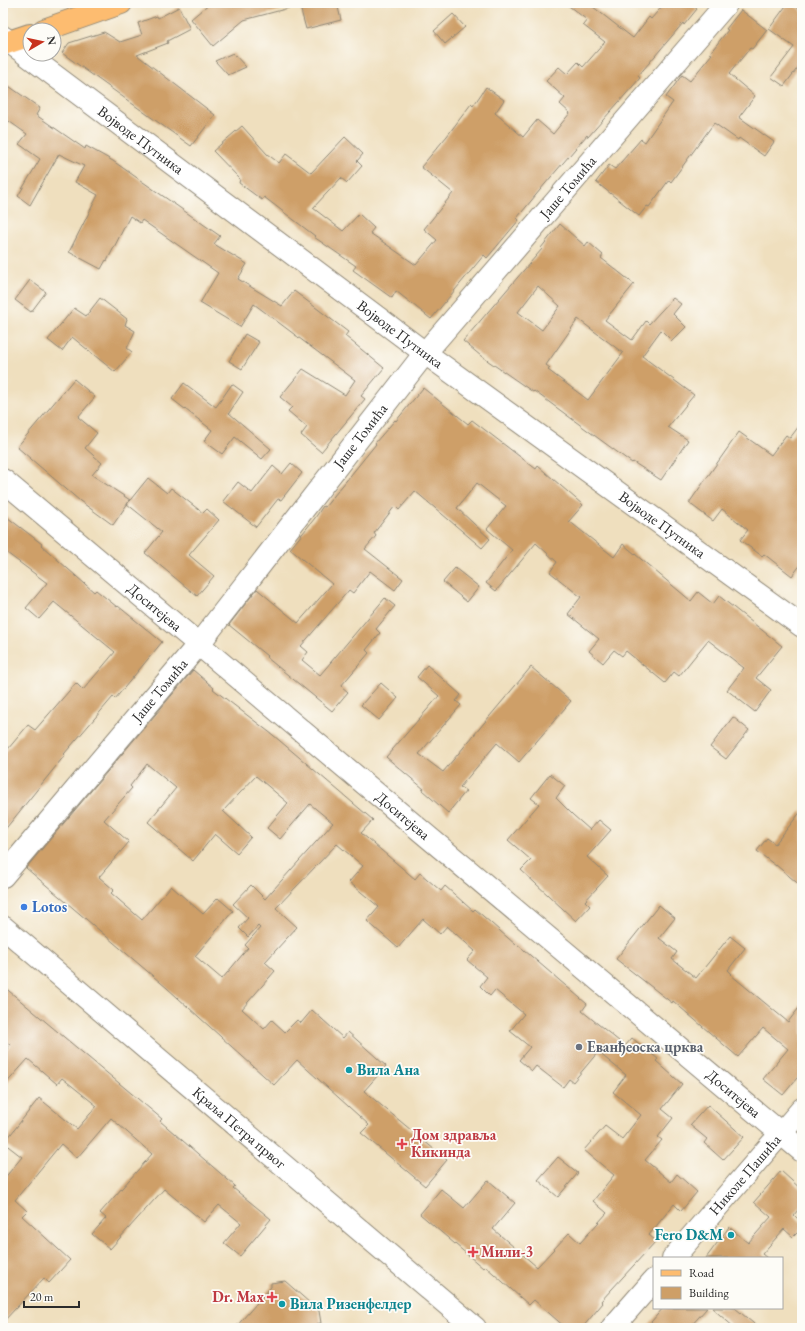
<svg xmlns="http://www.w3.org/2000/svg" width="805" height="1331" viewBox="0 0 805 1331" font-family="'EB Garamond',serif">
	<rect width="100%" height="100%" fill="#fdfcf7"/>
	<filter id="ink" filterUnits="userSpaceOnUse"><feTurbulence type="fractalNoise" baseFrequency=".025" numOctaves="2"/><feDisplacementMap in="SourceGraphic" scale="8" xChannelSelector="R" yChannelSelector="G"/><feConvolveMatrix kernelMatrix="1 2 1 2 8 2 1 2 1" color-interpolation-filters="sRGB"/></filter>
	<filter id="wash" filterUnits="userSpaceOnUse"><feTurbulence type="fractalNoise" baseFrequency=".012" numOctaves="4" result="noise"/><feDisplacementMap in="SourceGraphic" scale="16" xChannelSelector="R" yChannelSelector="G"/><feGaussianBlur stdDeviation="0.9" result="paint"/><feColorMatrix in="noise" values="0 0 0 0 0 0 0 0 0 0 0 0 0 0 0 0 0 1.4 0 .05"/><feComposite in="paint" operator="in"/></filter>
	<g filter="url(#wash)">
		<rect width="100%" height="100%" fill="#efdfbe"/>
		<g id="blocks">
			<!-- building -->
			<path fill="#ce9f67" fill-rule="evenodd" d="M210,3H288L289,8L244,20L213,46L191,19Z
				M299,3H337L341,20L306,29Z
				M565,3H588L633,38L649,17L651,19L665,3H690L697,9L684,25L683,23L638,76L640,78L588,137L587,135L545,184L517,218L519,220L487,258L484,255L431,319L396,291L392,298L353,270L356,266L314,237L315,236L264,197L262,200L239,183L240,179L213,151L242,126L267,154L279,163L286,154L311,173L345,137L363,154L357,161L362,166L347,183L341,178L313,208L343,231L359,214L374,228L370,233L416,265L437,240L424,229L453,193L421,167L447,136L471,104L473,106L486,87L504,100L495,113L523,137L537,120L553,134L570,113L560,104L565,98L546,81L559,67L567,74L578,62L583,67L605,42L583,25L587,20Z
				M788,3H791L802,11V62L784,86L771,77L794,47L769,29Z
				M179,7L190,29L167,41L168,43L137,55L215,115L191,146L62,53L69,43L104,32L120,42L142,35L138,23L157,16L158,18Z
				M741,10L767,30L752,49L750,48L729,74L755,96L739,117L774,142L764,156L739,138L738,140L714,123L671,182L669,180L649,207L647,206L639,216L596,182L609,165L615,169L641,139L645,142L673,102L666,97L682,75L690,81L712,54L710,53L728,30L726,29Z
				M453,14L465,27L445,44L434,31Z
				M233,53L246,67L228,75L215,61Z
				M3,82L40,108L36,115L85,149L86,146L113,161L220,236L214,244L247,264L238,279L282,306L294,291L348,332L345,336L384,368L361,396L365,399L321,452L301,435L307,427L288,411L292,407L280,397L303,369L345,395L355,380L254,304L240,327L200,303L218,273L142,220L140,223L130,216L107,261L106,260L101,269L69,252L98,195L75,182L84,166L59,154L30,205L18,196L40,159L19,144L27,134L3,117Z
				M560,224L585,246L588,242L603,255L601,258L634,284L605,320L632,340L646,321L649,324L673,298L681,304L673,314L686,327L672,341L661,330L642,356L694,395L668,427L688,440L661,480L633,462L632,463L534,391L533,392L481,356L463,341L542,249L541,248ZM538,286L560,306L542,330L518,312ZM578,319L623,353L588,400L548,370L550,368L546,365Z
				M30,280L46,292L31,312L15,300Z
				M100,298L127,319L125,325L135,331L127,348L132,352L115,372L72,337L62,351L48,340L74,308L86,316Z
				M245,334L259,342L242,369L229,361Z
				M74,379L95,397L78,417L97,433L85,448L102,463L92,475L130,500L113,525L80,501L17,447Z
				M184,383L216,407L232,384L243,392L229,413L271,449L262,459L235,437L222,454L204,441L212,430L172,399Z
				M423,388L468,424L472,420L536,469L538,466L583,505L569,521L614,557L623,544L691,601L698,592L713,604L719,596L782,646L756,678L771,690L755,712L727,690L744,668L708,640L679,676L674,672L665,683L626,651L622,656L614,650L603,663L589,651L599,639L568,614L581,597L550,572L557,562L536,543L496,591L486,583L512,550L487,529L506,506L477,483L457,508L490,539L482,548L415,491L399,510L395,506L374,533L376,536L365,549L403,579L395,590L370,571L353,593L349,590L301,646L308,652L302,660L320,675L385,598L395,606L376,629L380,633L366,650L369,653L341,686L348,692L332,711L266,657L267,656L229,625L257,589L298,623L332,584L290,549L315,518L323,506L325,507L355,470L376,444L375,443L395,420L396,421Z
				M802,422V563L792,576L764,554L762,556L740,540L748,530L722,509L713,521L689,503L739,432L771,455L786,435L790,438Z
				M291,463L302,473L281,500L278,499L256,527L223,501L238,482L252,493L273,466L282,474Z
				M148,478L167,493L171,488L203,513L207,509L219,520L189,555L214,576L197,596L145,553L162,532L127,504Z
				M3,514L42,544L41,545L94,592L96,590L117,607L118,606L162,642L115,699L113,697L64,754L65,755L3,832V755L28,725L35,730L76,683L83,690L115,652L54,602L39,619L26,608L47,583L3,550Z
				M455,568L479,587L467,602L443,582Z
				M427,665L461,695L456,701L461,705L419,754L443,772L531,667L571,701L519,762L497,743L460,787L466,791L448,813L422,790L424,789L386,757L439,696L417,677Z
				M193,670L214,688L213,689L273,735L373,820L361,833L415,879L420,873L441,891L445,886L473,911L475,909L516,945L517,944L587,1004L582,1011L625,1046L632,1038L658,1059L656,1061L682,1084L662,1109L673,1118L658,1137L662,1140L645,1160L671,1182L677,1174L697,1192L681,1211L674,1204L649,1235L656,1241L601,1301L603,1303L582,1328H566L534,1300L529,1305L485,1266L483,1268L420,1214L441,1189L464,1208L488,1180L515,1203L493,1229L537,1267L569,1233L580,1243L607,1213L593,1201L614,1175L584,1150L605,1126L622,1139L641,1115L613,1092L626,1075L598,1052L573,1082L569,1079L563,1087L536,1066L532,1071L519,1060L530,1047L510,1031L524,1014L495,990L490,996L480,986L487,977L467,960L475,951L447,926L440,934L423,919L398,948L367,921L379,907L349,882L363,866L337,844L276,908L297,927L265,962L275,971L242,1009L264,1029L272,1020L285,1032L297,1020L301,1023L312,1010L343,1038L348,1032L386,1066L364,1091L447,1160L425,1186L361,1133L369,1125L297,1060L274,1085L167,988L26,868ZM147,764L176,788L148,822L193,861L215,834L237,853L251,837L223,811L256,776L288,803L267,828L280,839L310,804L333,823L265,899L251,885L233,904L248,918L239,928L248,937L258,926L260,928L245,945L248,948L222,979L195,956L233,911L218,898L203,914L171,886L142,920L111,893L114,890L99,877L129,842L104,820L132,788L130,786Z
				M381,683L398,698L379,720L361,705Z
				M733,717L749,730L726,759L710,747Z
				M550,774L565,786L556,798L573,815L590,830L599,820L611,830L587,857L608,876L585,901L590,906L576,921L521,870L531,860L508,840L539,804L531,798Z
				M802,810V887L776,865V866L757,851L767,838L775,844Z
				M659,905L675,918L659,938L677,952L672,959L696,978L730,936L745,948L728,970L732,974L731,975L788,1022L802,1004V1072L783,1095L763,1079L788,1049L763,1028L738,1057L673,1001L672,1003L616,959Z
				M3,986L162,1119L160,1121L235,1186L233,1188L271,1219L240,1256L224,1243L241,1223L219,1205L204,1222L164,1189L110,1249L92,1234L106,1218L100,1213L152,1154L111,1118L77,1158L61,1144L15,1200L27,1211L22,1216L70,1260L49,1283L44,1278L3,1322V1180L22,1157L4,1143L39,1098L77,1129L97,1106L62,1078L57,1084L28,1059L3,1087V1054L10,1045L3,1039Z
				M708,1105L744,1137L723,1160L704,1143L707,1139L690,1125Z
				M558,1157L578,1173L558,1197L538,1180Z
				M781,1171L802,1190V1205L794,1215L802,1223V1228L793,1237L784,1229L762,1254L767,1258H706L729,1227L748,1243L771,1217L754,1202Z
				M285,1281L319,1311L321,1323L316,1324L312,1328H235L271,1287V1283Z
				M663,1308H707L689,1328H646Z
				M712,1308H735L759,1328H735Z"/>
		</g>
	</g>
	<g filter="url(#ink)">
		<use href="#blocks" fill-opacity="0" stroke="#8d8574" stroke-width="1"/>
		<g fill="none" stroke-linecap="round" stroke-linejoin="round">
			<defs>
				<g id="minor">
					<path id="s1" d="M3,37L425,353L802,626"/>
					<path id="s2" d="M3,480L802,1151"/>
					<path id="s3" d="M3,876L198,645L425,353L727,3"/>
					<path id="s4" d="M3,927L475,1328"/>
					<path id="s5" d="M673,1258L802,1109"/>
					<path d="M612,1328L654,1280"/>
				</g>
				<path id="major" d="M44,30L121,3
					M3,44L30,35"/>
			</defs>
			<!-- minor casing -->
			<use href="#minor" stroke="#8d8574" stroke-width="24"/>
			<!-- major casing -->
			<use href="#major" stroke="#8d8574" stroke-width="24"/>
			<!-- minor -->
			<use href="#minor" stroke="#fff" stroke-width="22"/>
			<!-- major -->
			<use href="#major" stroke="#fdbc6f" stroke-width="22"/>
		</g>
	</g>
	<!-- markers -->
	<circle fill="#3f7fe0" stroke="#fdfcf7" stroke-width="1.5" cx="24" cy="907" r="4"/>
	<circle fill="#6b7280" stroke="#fdfcf7" stroke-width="1.5" cx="579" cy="1047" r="4"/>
	<g fill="#0f9aa8" stroke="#fdfcf7" stroke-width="1.5">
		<circle cx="349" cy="1070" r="4"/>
		<circle cx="731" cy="1235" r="4"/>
		<circle cx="282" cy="1304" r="4"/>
	</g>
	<g fill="#e0444e" stroke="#fdfcf7" stroke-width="1.5">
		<path d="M400 1138h4v4h4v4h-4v4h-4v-4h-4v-4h4z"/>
		<path d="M471 1246h4v4h4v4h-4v4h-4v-4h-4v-4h4z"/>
		<path d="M270 1291h4v4h4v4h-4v4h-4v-4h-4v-4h4z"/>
	</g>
	<g text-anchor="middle" stroke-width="3.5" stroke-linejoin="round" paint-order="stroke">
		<!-- street labels -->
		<g font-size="15" fill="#2b2b2b" stroke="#fdfcf7">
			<text dy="5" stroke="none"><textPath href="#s1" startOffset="172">Војводе Путника</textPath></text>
			<text dy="5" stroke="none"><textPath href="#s3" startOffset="891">Јаше Томића</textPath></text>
			<text dy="5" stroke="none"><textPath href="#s1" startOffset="496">Војводе Путника</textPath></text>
			<text dy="5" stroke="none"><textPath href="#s3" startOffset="567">Јаше Томића</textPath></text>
			<text dy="5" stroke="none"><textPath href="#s1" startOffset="820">Војводе Путника</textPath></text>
			<text dy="5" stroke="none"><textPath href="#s2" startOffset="198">Доситејева</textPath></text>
			<text dy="5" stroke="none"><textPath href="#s3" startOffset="243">Јаше Томића</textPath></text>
			<text dy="5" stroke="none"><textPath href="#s2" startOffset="522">Доситејева</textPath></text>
			<text dy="5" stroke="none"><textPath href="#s2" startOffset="954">Доситејева</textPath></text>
			<text dy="5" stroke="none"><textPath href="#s4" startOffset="310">Краља Петра првог</textPath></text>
			<text dy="5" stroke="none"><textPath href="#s5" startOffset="110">Николе Пашића</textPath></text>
		</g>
		<!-- shop labels -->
		<g font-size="15" font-weight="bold" fill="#366cbe" stroke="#fdfcf7" text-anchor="start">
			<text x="32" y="912">Lotos</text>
		</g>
		<!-- worship labels -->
		<g font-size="15" font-weight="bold" fill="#5b616d" stroke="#fdfcf7" text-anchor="start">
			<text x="587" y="1052">Еванђеоска црква</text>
		</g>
		<!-- culture labels -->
		<g font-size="15" font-weight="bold" fill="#0d838f" stroke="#fdfcf7" text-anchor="start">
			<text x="357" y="1075">Вила Ана</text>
			<text x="723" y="1240" text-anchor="end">Fero D&amp;M</text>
			<text x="290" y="1309">Вила Ризенфелдер</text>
		</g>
		<!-- health labels -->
		<g font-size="15" font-weight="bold" fill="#be3a42" stroke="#fdfcf7" text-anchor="start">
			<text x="411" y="1140">Дом здравља<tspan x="411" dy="17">Кикинда</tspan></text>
			<text x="481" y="1257">Мили-3</text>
			<text x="264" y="1302" text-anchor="end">Dr. Max</text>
		</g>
	</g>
	<!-- margin -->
	<rect width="805" height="1331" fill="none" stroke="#fdfcf7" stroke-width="16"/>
	<!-- legend -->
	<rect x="653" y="1257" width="130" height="52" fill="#fdfcf7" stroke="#a9a8a5"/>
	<rect x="661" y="1270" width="20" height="6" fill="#fdbc6f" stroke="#a9a8a5"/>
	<text x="689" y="1277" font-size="12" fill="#2b2b2b">Road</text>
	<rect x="661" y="1287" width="20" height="12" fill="#ce9f67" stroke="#a9a8a5"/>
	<text x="689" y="1297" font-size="12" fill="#2b2b2b">Building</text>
	<!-- north arrow -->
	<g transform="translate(42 42) rotate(81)"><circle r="19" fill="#fdfcf7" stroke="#a9a8a5"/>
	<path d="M0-3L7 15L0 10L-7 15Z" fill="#c8321e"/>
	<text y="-6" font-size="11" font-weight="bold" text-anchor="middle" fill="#2b2b2b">N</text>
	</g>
	<!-- scale -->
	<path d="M24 1301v6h55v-6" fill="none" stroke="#2b2b2b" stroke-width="2"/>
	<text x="30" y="1301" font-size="12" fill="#2b2b2b" stroke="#fdfcf7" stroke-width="3" paint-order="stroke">20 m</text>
</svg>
